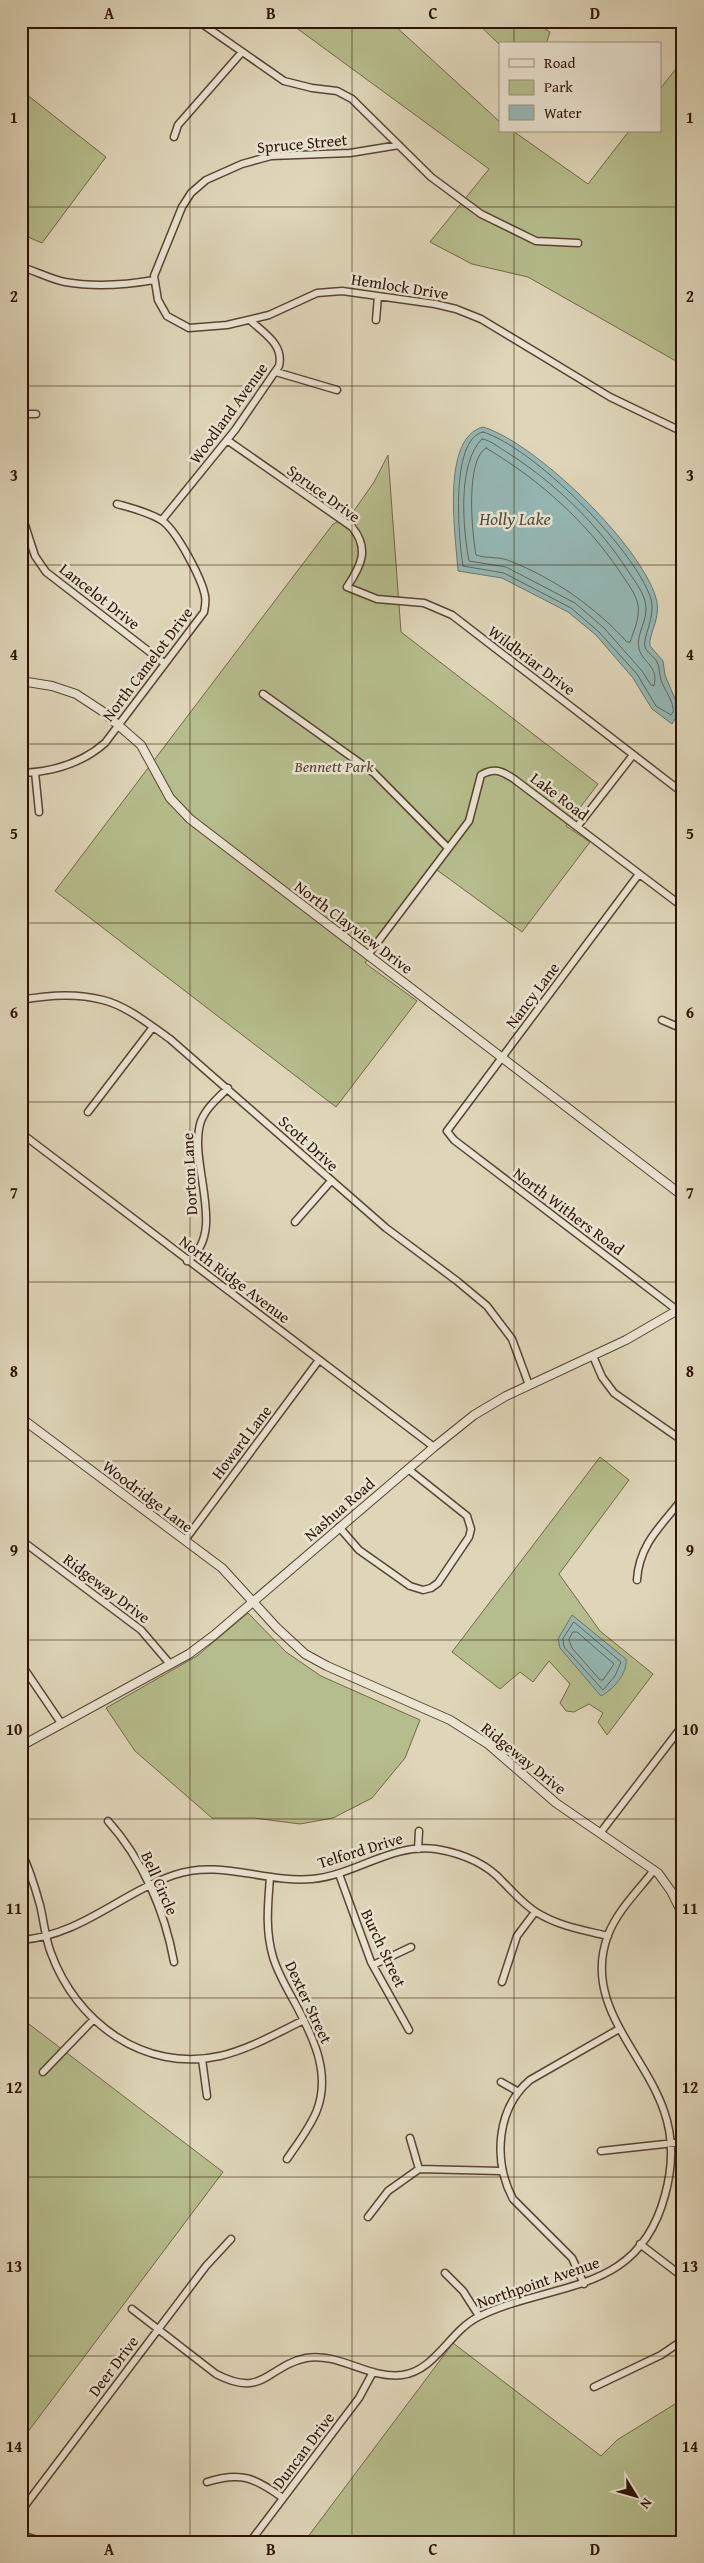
<svg xmlns="http://www.w3.org/2000/svg" width="704" height="2563" viewBox="0 0 704 2563" font-family="'Gentium Book Plus',serif">
	<rect width="100%" height="100%" fill="#dfd6b9"/>
	<filter id="stains"><feTurbulence type="fractalNoise" baseFrequency=".004" numOctaves="4"/><feColorMatrix values="0 0 0 0 .2 0 0 0 0 .09 0 0 0 0 .02 0 0 0 .5 -.17"/></filter>
	<radialGradient id="worn" r=".72"><stop offset=".6" stop-color="#630" stop-opacity="0"/><stop offset="1" stop-color="#630" stop-opacity=".3"/></radialGradient>
	<!-- green -->
	<path fill="#b6bd8c" stroke="#726846" d="M287,21H396L393,24L500,122V131H513L588,184L629,131H660V89L683,60V365L528,277L472,264L430,242L489,169Z
		M475,21H533L550,32L546,44L500,45Z
		M21,90L106,157L42,243L21,234Z
		M388,455L401,632L598,784L566,826L590,842L522,932L437,870L365,963L417,1001L336,1107L55,891L333,524L351,515L374,482Z
		M600,1457L629,1480L559,1574L600,1631L653,1674L607,1735L598,1722L603,1713L589,1704L574,1712L566,1711L560,1703L570,1684L549,1661L533,1682L520,1672L500,1689L452,1652Z
		M248,1613L286,1652L321,1676L420,1720L405,1758L372,1798L333,1818L300,1824L254,1818H212L135,1751L106,1708L197,1656Z
		M21,2018L223,2172L21,2441Z
		M453,2343L601,2456L617,2440L683,2399V2542H304Z"/>
	<!-- water -->
	<path fill="#95b8b5" stroke="#6b766d" d="M483,427C536,443 640,544 656,598C662,618 648,634 650,646L663,661L665,675L678,706V714L672,724L652,709L633,678L596,635L568,612L502,578L458,571C456,538 440,438 483,427Z
		M572,1615L626,1659C628,1673 613,1690 601,1696L560,1648L558,1639Z"/>
	<g fill="none" stroke-linecap="round" stroke-linejoin="round">
		<!-- shore -->
		<path stroke="#61665b" stroke-width="1" d="M483,432C533,447 635,549 651,599C656,617 642,638 645,647C647,653 654,656 657,662C660,667 659,674 661,680C664,689 672,699 673,708C674,712 673,712 671,715L656,706L637,674L599,632L571,608L504,573L463,566C459,541 449,439 483,432Z
			M482,439C490,440 498,447 505,451C554,482 597,523 628,571C634,580 642,590 645,601C650,619 635,634 639,649C643,663 659,666 654,686L651,685L642,671L604,628L575,603L506,567L469,561C463,529 457,463 482,439Z
			M486,448C540,480 588,523 622,575C628,584 636,594 638,605C640,618 634,630 630,642H627C594,606 555,579 510,561C499,556 487,559 476,555C472,533 465,460 486,448Z
			M574,1622L621,1662L615,1676L603,1690L564,1647L563,1639Z
			M573,1632H577L614,1664L603,1680H600L572,1648L569,1640Z"/>
		<defs>
			<path id="minor" d="M198,21L284,81L312,88L337,91L352,99L431,177L481,214L536,241L578,243
				M174,137L178,125L242,52
				M399,145L350,153L271,156L242,164L206,180L191,193L182,207L154,276L158,300L167,316L189,328L227,325L269,315L317,293L342,291L435,304L456,309L481,319L610,397L683,432
				M21,267C36,271 50,279 65,282C94,287 125,285 154,280
				M376,320L378,296
				M276,372L337,390
				M21,414H36
				M227,440L352,527C370,549 361,566 347,587L377,599L424,603L452,615L683,793
				M21,513L35,556L46,572L164,663
				M162,520L235,430L279,366C284,345 265,334 251,321
				M263,694L374,773L448,848
				M35,772L39,812
				M21,773C53,772 81,764 105,743L204,612C205,607 206,601 205,596C202,579 176,529 161,520C148,512 131,508 117,504
				M577,827L633,755
				M639,874L447,1131L454,1140L677,1310
				M368,955L469,821L481,775C494,767 502,771 514,779L683,907
				M21,1000C47,995 77,993 103,1000C127,1006 150,1025 170,1039L386,1228L457,1281L487,1306L512,1339L529,1385
				M662,1020L683,1029
				M88,1112L153,1027
				M21,1133L434,1447
				M295,1222L331,1181
				M187,1261C229,1233 187,1162 201,1121C206,1108 218,1098 228,1088
				M593,1356L602,1377L614,1393L683,1441
				M339,1527L359,1550L410,1586L423,1590L431,1588L438,1583L469,1537L471,1529L467,1516L408,1469
				M21,1540L141,1630L170,1664
				M185,1540L319,1360
				M637,1580C639,1544 662,1525 683,1498
				M21,1664L61,1723
				M108,1821C143,1860 165,1912 174,1962
				M601,1832L683,1725
				M418,1849L419,1831
				M21,1851C29,1868 35,1887 40,1905C44,1921 45,1938 51,1953C76,2022 144,2073 220,2056C250,2049 277,2033 304,2020
				M339,1874L371,1962L409,2030
				M270,1877C268,1904 265,1930 273,1957C278,1974 288,1990 296,2005C313,2037 331,2073 317,2110C310,2128 297,2144 287,2159
				M21,1940C80,1936 121,1893 174,1875C220,1859 265,1883 312,1879C356,1875 391,1843 436,1849C460,1853 486,1863 503,1882C514,1893 523,1904 536,1912C558,1926 583,1930 608,1936
				M373,1965L411,1947
				M502,1982L517,1936L535,1912
				M202,2059L207,2096
				M43,2072L93,2020
				M501,2082L517,2091
				M410,2138L419,2169
				M601,2151L683,2142
				M368,2217L388,2191L419,2169L501,2171
				M640,2244L683,2277
				M445,2273L463,2291L479,2316
				M584,2284L572,2258L513,2199C493,2161 496,2109 530,2080L619,2029
				M132,2309L216,2374C264,2399 267,2366 306,2358C339,2352 368,2379 402,2375C435,2371 450,2331 478,2317C553,2280 638,2297 665,2195C673,2166 674,2139 664,2111C644,2052 582,2004 608,1935C617,1911 638,1891 654,1870
				M594,2387L661,2355L683,2340
				M207,2482C241,2471 255,2478 283,2498
				M21,2511L206,2266L231,2239
				M21,2535L44,2542
				M250,2542L359,2398L373,2372"/>
			<path id="tertiary" d="M21,681L52,686L76,694L102,711L141,745L170,798L190,819L683,1196
				M21,1418L222,1568L277,1628L305,1654L327,1666L450,1720L488,1744L556,1803L658,1873L671,1891L683,1915
				M21,1746L189,1654L213,1636L434,1447L474,1415L506,1396L626,1340L683,1307"/>
		</defs>
		<!-- minor casing -->
		<use href="#minor" stroke="#5a442f" stroke-width="9"/>
		<!-- tertiary casing -->
		<use href="#tertiary" stroke="#5a442f" stroke-width="10"/>
		<!-- minor -->
		<use href="#minor" stroke="#eae4d2" stroke-width="6"/>
		<!-- tertiary -->
		<use href="#tertiary" stroke="#eae4d2" stroke-width="8"/>
	</g>
	<!-- grid -->
	<path fill="none" stroke="#2d1301" stroke-width="1" stroke-opacity="0.55" d="M190,21V2542M352,21V2542M514,21V44M514,131V2542M21,207H683M21,386H683M21,565H683M21,744H683M21,923H683M21,1102H683M21,1282H683M21,1461H683M21,1640H683M21,1819H683M21,1998H683M21,2177H683M21,2356H683"/>
	<g text-anchor="middle" stroke-width="5" stroke-linejoin="round" paint-order="stroke">
		<!-- street labels -->
		<g font-size="16" fill="#2d1301" stroke="#eae4d2">
			<text transform="translate(302 143) rotate(-5)" y="6">Spruce Street</text>
			<text transform="translate(400 286) rotate(9)" y="6">Hemlock Drive</text>
			<text transform="translate(228 413) rotate(-54)" y="6">Woodland Avenue</text>
			<text transform="translate(324 493) rotate(36)" y="6">Spruce Drive</text>
			<text transform="translate(100 596) rotate(38)" y="6">Lancelot Drive</text>
			<text transform="translate(532 660) rotate(37)" y="6">Wildbriar Drive</text>
			<text transform="translate(147 664) rotate(-53)" y="6">North Camelot Drive</text>
			<text transform="translate(560 796) rotate(37)" y="6">Lake Road</text>
			<text transform="translate(354 927) rotate(37)" y="6">North Clayview Drive</text>
			<text transform="translate(532 995) rotate(-53)" y="6">Nancy Lane</text>
			<text transform="translate(309 1143) rotate(42)" y="6">Scott Drive</text>
			<text transform="translate(189 1174) rotate(-93)" y="6">Dorton Lane</text>
			<text transform="translate(569 1211) rotate(37)" y="6">North Withers Road</text>
			<text transform="translate(235 1279) rotate(37)" y="6">North Ridge Avenue</text>
			<text transform="translate(241 1442) rotate(-53)" y="6">Howard Lane</text>
			<text transform="translate(148 1496) rotate(37)" y="6">Woodridge Lane</text>
			<text transform="translate(339 1509) rotate(-41)" y="6">Nashua Road</text>
			<text transform="translate(107 1588) rotate(37)" y="6">Ridgeway Drive</text>
			<text transform="translate(524 1758) rotate(39)" y="6">Ridgeway Drive</text>
			<text transform="translate(360 1850) rotate(-17)" y="6">Telford Drive</text>
			<text transform="translate(160 1883) rotate(66)" y="6">Bell Circle</text>
			<text transform="translate(384 1948) rotate(65)" y="6">Burch Street</text>
			<text transform="translate(309 2002) rotate(65)" y="6">Dexter Street</text>
			<text transform="translate(538 2282) rotate(-19)" y="6">Northpoint Avenue</text>
			<text transform="translate(113 2366) rotate(-53)" y="6">Deer Drive</text>
			<text transform="translate(303 2450) rotate(-53)" y="6">Duncan Drive</text>
		</g>
		<!-- park labels -->
		<g font-size="16" font-style="italic" fill="#56462b" stroke="#eae4d2">
			<text x="334" y="772">Bennett Park</text>
		</g>
		<!-- water labels -->
		<g font-size="18" font-style="italic" fill="#514d40" stroke="#eae4d2">
			<text x="515" y="525">Holly Lake</text>
		</g>
	</g>
	<!-- margin -->
	<rect width="704" height="2563" fill="none" stroke="#dfd6b9" stroke-width="55"/>
	<!-- legend -->
	<rect x="499" y="42" width="162" height="90" fill="#eae4d2" stroke="#9e907e"/>
	<rect x="509" y="59" width="25" height="8" fill="#eae4d2" stroke="#9e907e"/>
	<text x="544" y="68" font-size="15" fill="#2d1301">Road</text>
	<rect x="509" y="80" width="25" height="15" fill="#b6bd8c" stroke="#9e907e"/>
	<text x="544" y="92" font-size="15" fill="#2d1301">Park</text>
	<rect x="509" y="105" width="25" height="15" fill="#95b8b5" stroke="#9e907e"/>
	<text x="544" y="118" font-size="15" fill="#2d1301">Water</text>
	<!-- north arrow -->
	<g transform="translate(636 2496) rotate(127)" stroke="#eae4d2" stroke-width="4" paint-order="stroke">
	<path d="M0-4L9 19L0 12L-9 19Z" fill="#2d1301"/>
	<text y="-8" font-size="14" font-weight="bold" text-anchor="middle" fill="#2d1301">N</text>
	</g>
	<rect x="28" y="28" width="648" height="2508" fill="none" stroke="#2d1301" stroke-width="2"/>
	<g font-size="16" text-anchor="middle" font-weight="bold" fill="#2d1301">
		<text x="109" y="19">A</text>
		<text x="271" y="19">B</text>
		<text x="433" y="19">C</text>
		<text x="595" y="19">D</text>
		<text x="14" y="123">1</text>
		<text x="690" y="123">1</text>
		<text x="14" y="302">2</text>
		<text x="690" y="302">2</text>
		<text x="14" y="481">3</text>
		<text x="690" y="481">3</text>
		<text x="14" y="660">4</text>
		<text x="690" y="660">4</text>
		<text x="14" y="839">5</text>
		<text x="690" y="839">5</text>
		<text x="14" y="1018">6</text>
		<text x="690" y="1018">6</text>
		<text x="14" y="1198">7</text>
		<text x="690" y="1198">7</text>
		<text x="14" y="1377">8</text>
		<text x="690" y="1377">8</text>
		<text x="14" y="1556">9</text>
		<text x="690" y="1556">9</text>
		<text x="14" y="1735">10</text>
		<text x="690" y="1735">10</text>
		<text x="14" y="1914">11</text>
		<text x="690" y="1914">11</text>
		<text x="14" y="2093">12</text>
		<text x="690" y="2093">12</text>
		<text x="14" y="2272">13</text>
		<text x="690" y="2272">13</text>
		<text x="14" y="2452">14</text>
		<text x="690" y="2452">14</text>
		<text x="109" y="2555">A</text>
		<text x="271" y="2555">B</text>
		<text x="433" y="2555">C</text>
		<text x="595" y="2555">D</text>
	</g>
	<rect width="100%" height="100%" filter="url(#stains)"/>
	<rect width="100%" height="100%" fill="url(#worn)"/>
</svg>
